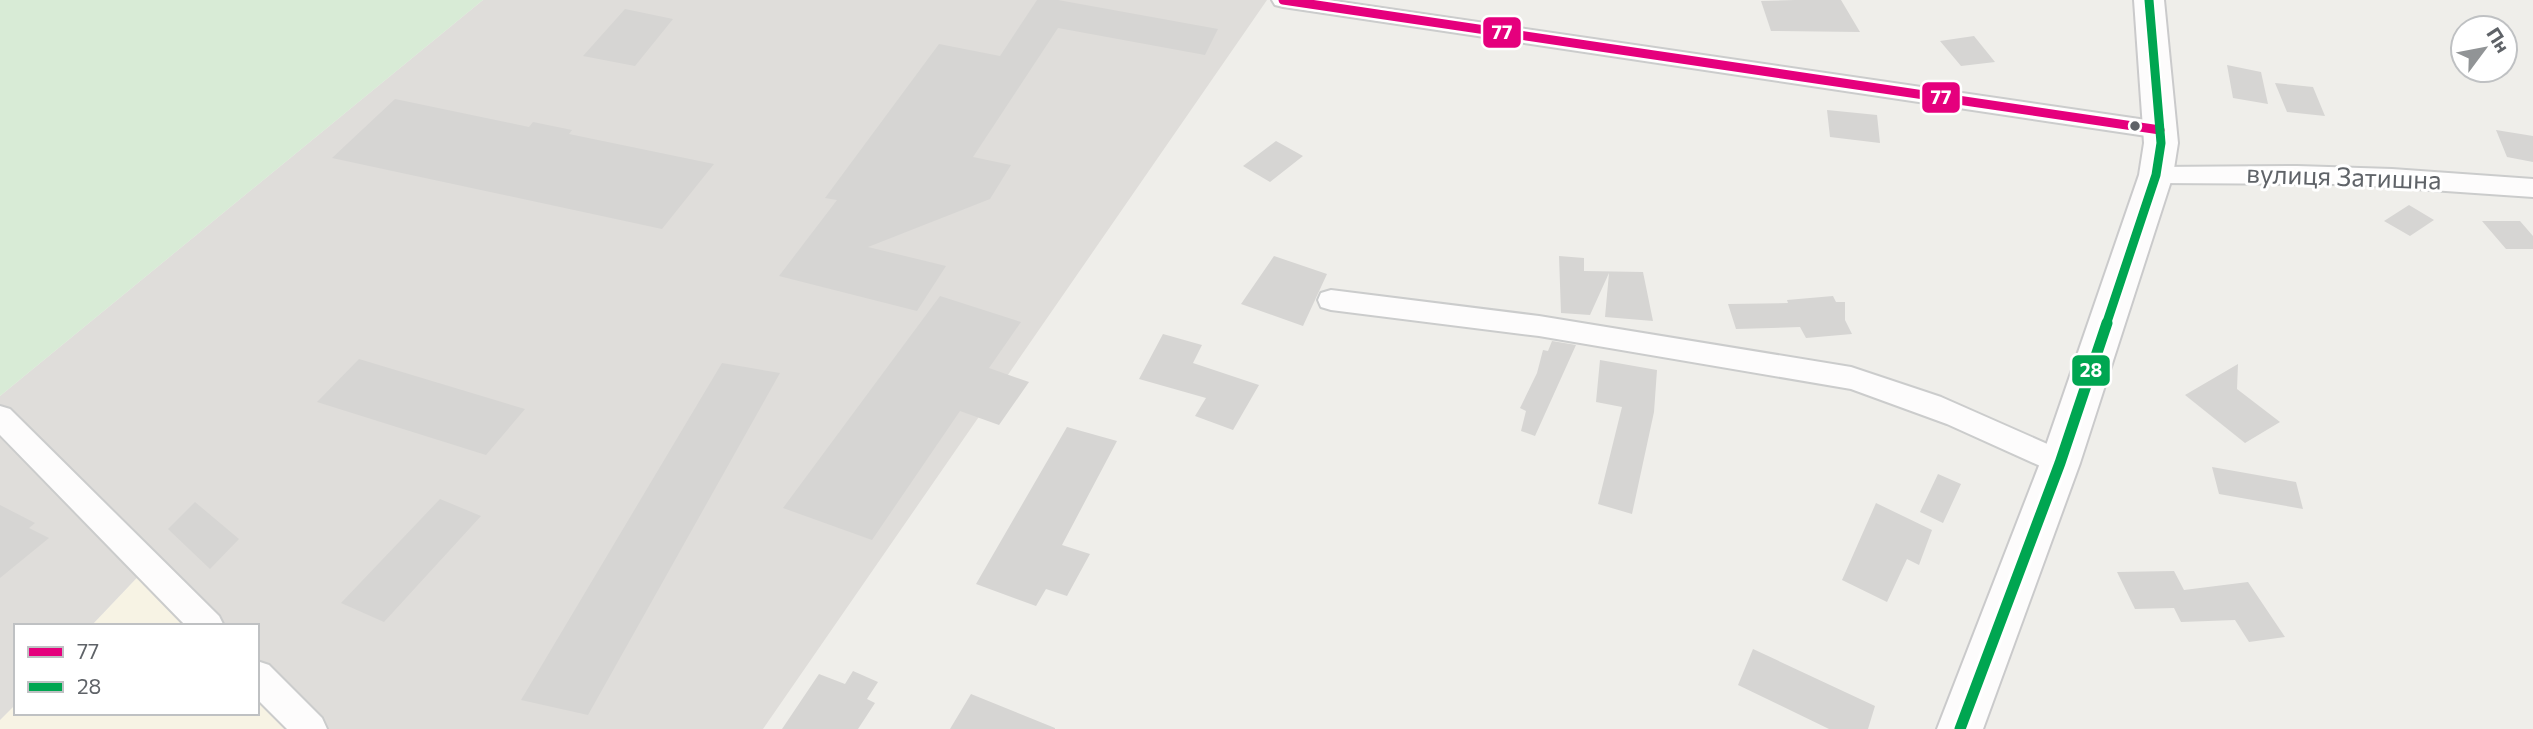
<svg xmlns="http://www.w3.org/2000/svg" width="2533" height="729" viewBox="0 0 2533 729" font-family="Commissioner,sans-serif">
	<rect width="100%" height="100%" fill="#efeeea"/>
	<!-- commercial -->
	<path fill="#f7f3e4" d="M148,566L208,626H91Z
		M257,676L310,729H0V720L16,704V713H257Z"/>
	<!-- industrial -->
	<path fill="#dfddda" d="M483,0H1267L763,729H310L257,676V626H208L148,566L91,626H16V704L0,720V396Z"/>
	<!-- green -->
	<path fill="#d8ebd6" d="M0,0H483L0,396Z"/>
	<!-- building -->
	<path fill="#d6d5d3" d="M1037,0H1058L1218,29L1205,55L1058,28L973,157L1011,165L990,199L868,247L946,266L917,311L779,276L837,200L825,198L939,44L1000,56Z
		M1795,0H1841L1860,32L1771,31L1761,1Z
		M625,9L673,19L635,66L583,56Z
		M1974,36L1995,62L1961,66L1940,41Z
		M2227,65L2261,72L2268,104L2233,98Z
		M2275,83L2313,87L2325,116L2287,112Z
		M395,99L529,127L533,122L572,130L569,134L714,164L662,229L332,158Z
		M1827,110L1877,115L1880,143L1830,137Z
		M2496,130L2533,136V162L2507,157Z
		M1276,141L1303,156L1270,182L1243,166Z
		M2409,205L2434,220L2410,236L2384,221Z
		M2482,221H2520L2533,236V249H2506Z
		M1274,256L1327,274L1303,326L1241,304Z
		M1559,256L1584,258V271L1643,272L1653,321L1605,317L1609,273L1590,315L1561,313Z
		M940,296L1021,322L989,368L1029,382L999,425L960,411L872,540L783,508Z
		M1833,296L1836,302H1845V320L1852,334L1806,338L1800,327L1736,329L1728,304L1788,303L1787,300Z
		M1163,334L1202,345L1193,363L1259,385L1233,430L1195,416L1206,398L1139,379Z
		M1552,341L1576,345L1535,436L1521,431L1526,411L1520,408L1537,373L1543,350L1548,351Z
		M359,359L525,409L486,455L317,402Z
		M1600,360L1657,370L1654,412L1632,514L1598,504L1622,407L1596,402Z
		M722,363L780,373L588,715L521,700Z
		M2238,364L2237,389L2280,422L2245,443L2185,395Z
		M1067,427L1117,441L1062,545L1090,554L1067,596L1046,589L1036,606L976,584Z
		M2212,467L2296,482L2303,509L2219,494Z
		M1938,474L1961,484L1943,523L1920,512Z
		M440,499L481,516L384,622L341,603Z
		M195,502L239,539L210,569L168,529Z
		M1876,503L1932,530L1919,565L1907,559L1887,602L1842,580Z
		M0,505L35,523L29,528L49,538L0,578Z
		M2174,571L2184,590L2248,582L2285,637L2249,642L2235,620L2181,622L2174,608L2135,609L2117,572Z
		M1753,649L1875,706L1868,729H1829L1738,685Z
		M853,671L878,682L867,699L875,703L858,729H782L819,674L845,684Z
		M971,694L1055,728V729H950Z"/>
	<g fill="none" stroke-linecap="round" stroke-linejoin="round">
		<defs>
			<path id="street" d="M1272,0H1328L2160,122L2169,124L2172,130L2169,136L2160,138L1283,7L1275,5Z
				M2297,166L2392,169L2533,179V197L2344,184L2156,183L2147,181L2144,175L2147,169L2156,167Z
				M1331,290L1539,316L1851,367L1941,397L2070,454L2075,463L2070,472L2060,475L1947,424L1851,389L1539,336L1331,310L1321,307L1318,300L1321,293Z
				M0,406L10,409L219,616L224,626H186L0,435Z
				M257,661L269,665L322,718L327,729H287L257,699Z"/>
			<path id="secondary" d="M2134,0H2164L2178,143L2173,175L2080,463L1983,729H1937L2040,463L2139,175L2144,143Z"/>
		</defs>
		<!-- street casing -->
		<use href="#street" stroke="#cbcccc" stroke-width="4"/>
		<!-- secondary casing -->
		<use href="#secondary" stroke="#cacacb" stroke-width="4"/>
		<!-- street -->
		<use href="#street" fill="#fdfcfc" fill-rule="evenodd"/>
		<!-- secondary -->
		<use href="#secondary" fill="#fdfcfc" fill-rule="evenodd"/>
		<defs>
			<path id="bus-1" d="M1283,0L2160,130"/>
			<path id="bus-2-far1" d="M2106,325L2156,175L2161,143L2149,0"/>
			<path id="bus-2" d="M1960,729L2060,463L2107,323"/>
		</defs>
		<!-- bus-1 casing -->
		<use href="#bus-1" stroke="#fff" stroke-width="13"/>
		<!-- bus-2-far1 casing -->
		<use href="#bus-2-far1" stroke="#fff" stroke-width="13"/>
		<!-- bus-2 casing -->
		<use href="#bus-2" stroke="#fff" stroke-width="17"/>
		<!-- bus-1 -->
		<use href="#bus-1" stroke="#e5007d" stroke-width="9"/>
		<!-- bus-2-far1 -->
		<use href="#bus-2-far1" stroke="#00a651" stroke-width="9"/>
		<!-- bus-2 -->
		<use href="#bus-2" stroke="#00a651" stroke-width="11"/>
	</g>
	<!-- markers -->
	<circle fill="#5f6368" stroke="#fff" stroke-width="2.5" cx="2135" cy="126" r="6"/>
	<g text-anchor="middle" stroke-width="6" stroke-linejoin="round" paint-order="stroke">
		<!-- street labels -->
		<g font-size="26" fill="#5f6368" stroke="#fff">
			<text transform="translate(2344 177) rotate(2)" y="9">вулиця Затишна</text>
		</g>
	</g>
	<g stroke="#fff" stroke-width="2.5">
		<rect x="1482" y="16" width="40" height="33" rx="7" fill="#e5007d"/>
		<rect x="1921" y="81" width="40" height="33" rx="7" fill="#e5007d"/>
		<rect x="2071" y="354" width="40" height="33" rx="7" fill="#00a651"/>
	</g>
	<g font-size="19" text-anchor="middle" font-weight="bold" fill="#fff">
		<text x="1502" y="39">77</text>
		<text x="1941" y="104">77</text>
		<text x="2091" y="377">28</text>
	</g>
	<!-- legend -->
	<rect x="14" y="624" width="245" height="91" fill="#ffffff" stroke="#bfc1c3" stroke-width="2"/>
	<rect x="28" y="647" width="35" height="10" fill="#e5007d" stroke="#bfc1c3" stroke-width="2"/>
	<text x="77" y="659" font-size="21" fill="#5f6368">77</text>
	<rect x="28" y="682" width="35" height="10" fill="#00a651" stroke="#bfc1c3" stroke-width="2"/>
	<text x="77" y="694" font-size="21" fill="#5f6368">28</text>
	<!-- north arrow -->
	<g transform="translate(2484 49) rotate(58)"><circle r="33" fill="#ffffff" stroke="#bfc1c3" stroke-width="2"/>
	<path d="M0-5L12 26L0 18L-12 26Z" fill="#919496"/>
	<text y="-10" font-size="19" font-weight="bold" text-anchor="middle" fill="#5f6368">Пн</text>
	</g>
</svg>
